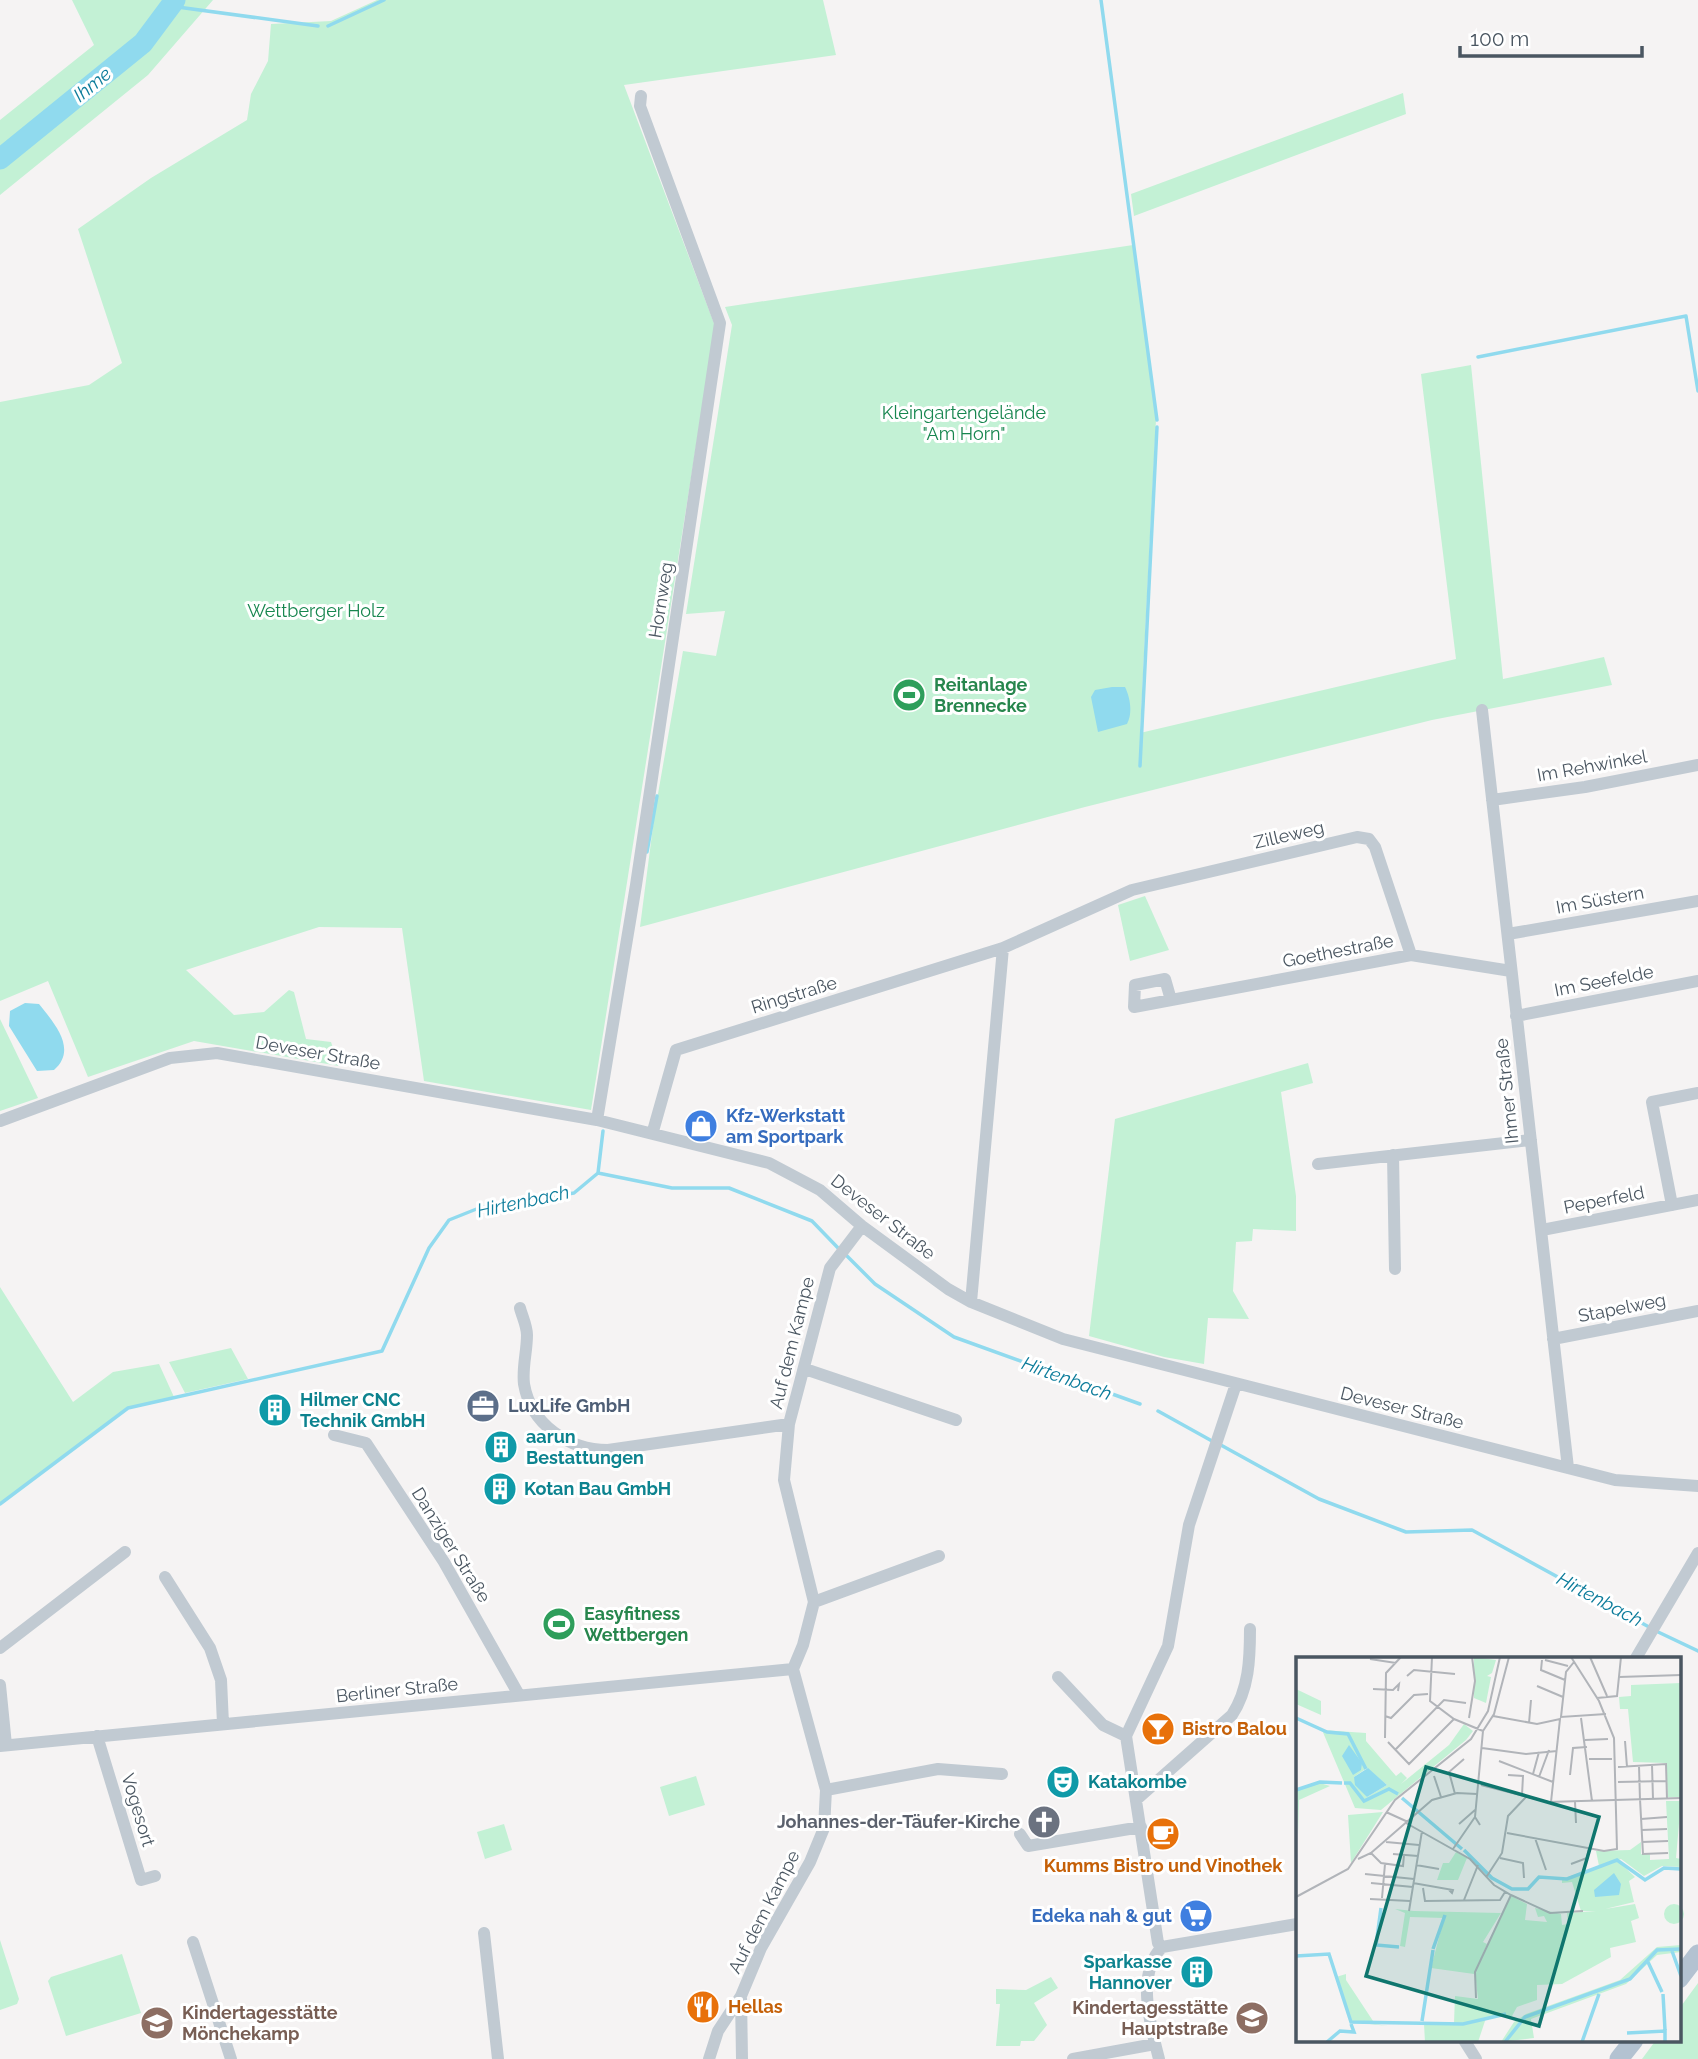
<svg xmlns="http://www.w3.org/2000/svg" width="1698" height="2059" viewBox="0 0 1698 2059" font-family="Raleway,sans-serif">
	<rect width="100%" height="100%" fill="#f5f3f3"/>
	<!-- green -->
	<path fill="#c3f1d5" d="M72,0H213L148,75L0,195V120L94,45Z
		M377,0H823L836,55L624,85L715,326L591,1110L424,1081L402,928L319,927L186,970L234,1015L264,1012L289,990L294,992L306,1039L331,1042L339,1066L194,1041L88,1077L48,981L0,1001V402L89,385L122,363L78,229L151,178L247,120L251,94L268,61L271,24L331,21Z
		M1403,93L1406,114L1134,216L1131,194Z
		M1133,245L1156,420L1140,733L1456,659L1421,374L1471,365L1503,679L1604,657L1612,685L1432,720L1085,807L640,927L655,811L683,651L716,656L725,611L686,614L732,325L725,307Z
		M1145,896L1169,950L1130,961L1118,905Z
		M0,1019L38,1098L0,1111Z
		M1308,1063L1313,1083L1281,1092L1296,1196V1231L1253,1229L1252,1241L1236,1242L1233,1291L1249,1319L1208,1318L1204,1364L1164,1357L1089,1336L1115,1119Z
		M0,1287L73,1402L113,1372L159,1364L174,1397L129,1407L0,1504Z
		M231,1348L248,1379L185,1393L169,1362Z
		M696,1776L705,1805L669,1816L660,1787Z
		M504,1824L512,1850L485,1859L477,1832Z
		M0,1940L19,1999L17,2004L0,2010Z
		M122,1954L141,2013L66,2036L48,1981L51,1977Z
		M1051,1977L1058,1988L1034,2003L1047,2025L1034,2041H1021L1020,2046H996L1000,2004H996V1989L1026,1990Z
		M1698,1983V2059H1642L1656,2040H1679V2009Z"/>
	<!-- water -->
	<path fill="#90daee" d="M1112,687H1125C1130,697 1133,713 1127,724L1098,732L1091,697L1095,690Z
		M25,1003L39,1004C54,1023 78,1049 54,1070L37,1071L9,1026L10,1011Z"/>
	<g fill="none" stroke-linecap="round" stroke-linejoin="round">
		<!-- stream -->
		<path stroke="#90daee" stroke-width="3.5" d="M1101,0L1157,420
			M170,6L318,26
			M328,26L384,0
			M1478,357L1686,316L1698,391
			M1140,766L1157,427
			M647,852L657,796
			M598,1173L603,1131
			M846,1255L875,1284L954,1337L1140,1404
			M1158,1411L1212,1441
			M1219,1444L1319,1499L1406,1532L1472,1530L1649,1627
			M0,1504L128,1408L382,1351L429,1248L449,1220L479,1208L574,1193L598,1173L672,1188H729L812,1221L840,1250
			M1656,1631L1698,1651"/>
		<!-- river -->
		<path stroke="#90daee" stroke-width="21" d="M0,159L143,43L175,0"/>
		<!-- street -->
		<path stroke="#c1cad2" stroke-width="12" d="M1482,710L1568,1468
			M1492,800L1585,787L1698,765
			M1508,934L1698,901
			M1171,1000L1165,979L1135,985L1134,1007L1411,955L1511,971
			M1516,1016L1698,981
			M597,1120L636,885L720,323L640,106L641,96
			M0,1121L170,1058L217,1053L597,1120L769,1163L820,1190L862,1226L948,1289L971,1302L1063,1339L1615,1480L1698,1486
			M653,1131L676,1050L1003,948L1132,890L1357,837L1369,839L1375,847L1411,955
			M1393,1155L1395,1269
			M1318,1164L1531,1140
			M1672,1205L1652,1102L1698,1093
			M1542,1230L1698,1200
			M971,1302L1003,948
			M520,1308C522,1316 527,1326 527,1335C527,1352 522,1367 524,1384C531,1425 569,1450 608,1450L789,1424
			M1553,1339L1698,1311
			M805,1369L956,1420
			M334,1435L366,1443L444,1562L519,1695
			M165,1577L210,1648L221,1680L223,1724
			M814,1602L939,1556
			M0,1648L125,1552
			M1636,1658L1698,1553
			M1058,1677L1103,1725L1126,1736
			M0,1685L6,1745
			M97,1736L141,1880L155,1876
			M1126,1736L1168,1646L1189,1525L1236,1384
			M1126,1736L1158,1943L1162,1947
			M0,1746L793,1669
			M826,1790L938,1769L1002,1774
			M1137,1799L1232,1715C1249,1689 1250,1659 1250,1629
			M1020,1834L1028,1846L1141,1827
			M484,1933L498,2059
			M193,1942L231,2059
			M741,1996L742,2059
			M1464,2040L1476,2059
			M709,2059L718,2031L741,1996L761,1948L810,1862L824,1828L826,1790L793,1669L803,1645L814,1602L784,1480L789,1424L830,1268L862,1226
			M1073,2059L1155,2044
			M1159,2059C1151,2027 1135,1975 1162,1947L1297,1924"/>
		<!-- primary -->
		<path stroke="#b3c2d1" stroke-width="19" d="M1679,1979L1698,1954
			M1619,2059L1634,2040"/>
	</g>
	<!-- icons -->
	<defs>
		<symbol id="stadium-disc" viewBox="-11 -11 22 22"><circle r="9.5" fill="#2e9e5b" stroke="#fff"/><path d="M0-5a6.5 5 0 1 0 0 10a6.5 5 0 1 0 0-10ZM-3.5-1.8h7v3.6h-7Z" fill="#fff"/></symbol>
		<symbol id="shop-disc" viewBox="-11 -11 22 22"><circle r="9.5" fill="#3f7fe0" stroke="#fff"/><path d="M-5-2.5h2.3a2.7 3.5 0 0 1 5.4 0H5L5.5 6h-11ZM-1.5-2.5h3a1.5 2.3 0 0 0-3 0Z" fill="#fff"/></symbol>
		<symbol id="office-disc" viewBox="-11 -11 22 22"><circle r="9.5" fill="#5c6f8a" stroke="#fff"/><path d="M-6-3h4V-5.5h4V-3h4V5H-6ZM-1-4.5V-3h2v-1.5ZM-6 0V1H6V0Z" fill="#fff"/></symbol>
		<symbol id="building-disc" viewBox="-11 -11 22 22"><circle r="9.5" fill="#0f9aa8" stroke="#fff"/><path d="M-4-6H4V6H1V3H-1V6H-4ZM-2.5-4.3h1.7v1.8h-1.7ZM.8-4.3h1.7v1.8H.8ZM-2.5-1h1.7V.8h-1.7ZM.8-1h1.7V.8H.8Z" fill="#fff"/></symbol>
		<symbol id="bar-disc" viewBox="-11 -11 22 22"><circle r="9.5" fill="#e8710a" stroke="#fff"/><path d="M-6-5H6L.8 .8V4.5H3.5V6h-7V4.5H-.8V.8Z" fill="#fff"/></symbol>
		<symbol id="theatre-disc" viewBox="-11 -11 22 22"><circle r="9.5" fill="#0f9aa8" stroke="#fff"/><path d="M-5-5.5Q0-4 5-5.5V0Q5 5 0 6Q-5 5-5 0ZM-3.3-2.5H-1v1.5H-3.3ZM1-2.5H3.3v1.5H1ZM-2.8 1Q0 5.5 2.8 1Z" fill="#fff"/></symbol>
		<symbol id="church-disc" viewBox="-11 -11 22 22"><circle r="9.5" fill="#6b7280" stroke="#fff"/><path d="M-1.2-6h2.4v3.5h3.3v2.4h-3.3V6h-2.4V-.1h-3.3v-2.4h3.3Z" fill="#fff"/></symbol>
		<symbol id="cafe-disc" viewBox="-11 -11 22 22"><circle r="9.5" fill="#e8710a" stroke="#fff"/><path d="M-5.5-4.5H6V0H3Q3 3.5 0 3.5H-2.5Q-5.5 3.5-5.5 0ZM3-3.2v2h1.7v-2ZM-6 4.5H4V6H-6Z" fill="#fff"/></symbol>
		<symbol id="supermarket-disc" viewBox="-11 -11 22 22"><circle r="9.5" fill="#3f7fe0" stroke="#fff"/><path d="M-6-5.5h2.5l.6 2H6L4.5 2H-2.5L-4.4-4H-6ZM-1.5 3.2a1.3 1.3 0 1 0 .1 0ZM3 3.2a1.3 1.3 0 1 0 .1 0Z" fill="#fff"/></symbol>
		<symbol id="restaurant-disc" viewBox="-11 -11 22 22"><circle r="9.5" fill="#e8710a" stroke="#fff"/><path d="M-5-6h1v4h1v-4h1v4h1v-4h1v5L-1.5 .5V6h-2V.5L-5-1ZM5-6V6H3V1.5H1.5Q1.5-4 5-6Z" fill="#fff"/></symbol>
		<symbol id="school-disc" viewBox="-11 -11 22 22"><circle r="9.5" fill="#8d6e63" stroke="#fff"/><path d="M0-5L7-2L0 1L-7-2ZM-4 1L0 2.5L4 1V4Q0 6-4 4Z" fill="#fff"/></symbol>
	</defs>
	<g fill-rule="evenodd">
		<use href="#stadium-disc" x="890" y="676" width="38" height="38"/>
		<use href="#shop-disc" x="682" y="1107" width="38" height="38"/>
		<use href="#office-disc" x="464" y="1387" width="38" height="38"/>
		<use href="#building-disc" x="256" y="1391" width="38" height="38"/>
		<use href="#building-disc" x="482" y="1428" width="38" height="38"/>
		<use href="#building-disc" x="481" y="1470" width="38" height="38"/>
		<use href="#stadium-disc" x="540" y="1605" width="38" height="38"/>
		<use href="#bar-disc" x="1139" y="1710" width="38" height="38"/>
		<use href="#theatre-disc" x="1044" y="1763" width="38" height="38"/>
		<use href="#church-disc" x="1025" y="1803" width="38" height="38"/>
		<use href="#cafe-disc" x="1144" y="1815" width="38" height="38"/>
		<use href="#supermarket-disc" x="1177" y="1897" width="38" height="38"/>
		<use href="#building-disc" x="1178" y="1953" width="38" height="38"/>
		<use href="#restaurant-disc" x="684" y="1988" width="38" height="38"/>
		<use href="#school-disc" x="1233" y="1999" width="38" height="38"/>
		<use href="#school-disc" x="138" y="2004" width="38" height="38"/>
	</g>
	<g text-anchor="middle" stroke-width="6" stroke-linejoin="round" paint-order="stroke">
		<!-- park labels -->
		<g font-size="18" fill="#17864f" stroke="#fff">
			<text x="964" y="419">Kleingartengelände<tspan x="964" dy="21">"Am Horn"</tspan></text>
			<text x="316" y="617">Wettberger Holz</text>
		</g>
		<!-- street labels -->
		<g font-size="18" fill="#4a5661" stroke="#fff">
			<text transform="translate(661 600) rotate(-81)" y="6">Hornweg</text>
			<text transform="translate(1592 766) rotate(-10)" y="6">Im Rehwinkel</text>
			<text transform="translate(1289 835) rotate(-13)" y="6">Zilleweg</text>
			<text transform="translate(1600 900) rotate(-10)" y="6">Im Süstern</text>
			<text transform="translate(1338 951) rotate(-11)" y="6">Goethestraße</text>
			<text transform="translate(1604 981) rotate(-11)" y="6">Im Seefelde</text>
			<text transform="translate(794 995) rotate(-17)" y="6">Ringstraße</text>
			<text transform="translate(318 1053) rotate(10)" y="6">Deveser Straße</text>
			<text transform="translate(1507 1091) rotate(-96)" y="6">Ihmer Straße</text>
			<text transform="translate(1604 1200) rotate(-11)" y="6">Peperfeld</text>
			<text transform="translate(883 1217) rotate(38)" y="6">Deveser Straße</text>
			<text transform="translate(1622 1308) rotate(-11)" y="6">Stapelweg</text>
			<text transform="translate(792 1343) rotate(-76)" y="6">Auf dem Kampe</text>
			<text transform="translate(1402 1408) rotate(14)" y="6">Deveser Straße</text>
			<text transform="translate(451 1545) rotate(58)" y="6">Danziger Straße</text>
			<text transform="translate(397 1690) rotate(-6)" y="6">Berliner Straße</text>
			<text transform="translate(138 1810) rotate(73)" y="6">Vogesort</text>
			<text transform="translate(764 1912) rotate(-63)" y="6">Auf dem Kampe</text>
		</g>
		<!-- leisure labels -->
		<g font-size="18" font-weight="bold" fill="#27864d" stroke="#fff" text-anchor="start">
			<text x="934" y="691">Reitanlage<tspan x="934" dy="21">Brennecke</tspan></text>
			<text x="584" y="1620">Easyfitness<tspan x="584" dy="21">Wettbergen</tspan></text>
		</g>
		<!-- shop labels -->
		<g font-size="18" font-weight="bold" fill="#366cbe" stroke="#fff" text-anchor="start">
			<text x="726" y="1122">Kfz-Werkstatt<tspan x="726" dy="21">am Sportpark</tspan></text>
			<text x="1172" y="1922" text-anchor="end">Edeka nah &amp; gut</text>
		</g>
		<!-- culture labels -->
		<g font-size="18" font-weight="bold" fill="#0d838f" stroke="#fff" text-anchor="start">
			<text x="300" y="1406">Hilmer CNC<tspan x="300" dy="21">Technik GmbH</tspan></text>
			<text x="526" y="1443">aarun<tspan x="526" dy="21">Bestattungen</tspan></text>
			<text x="524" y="1495">Kotan Bau GmbH</text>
			<text x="1088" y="1788">Katakombe</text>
			<text x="1172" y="1968" text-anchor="end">Sparkasse<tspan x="1172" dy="21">Hannover</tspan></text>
		</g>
		<!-- service labels -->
		<g font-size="18" font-weight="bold" fill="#4e5e75" stroke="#fff" text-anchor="start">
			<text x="508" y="1412">LuxLife GmbH</text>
		</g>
		<!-- food labels -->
		<g font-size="18" font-weight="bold" fill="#c56008" stroke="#fff" text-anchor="start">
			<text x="1182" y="1735">Bistro Balou</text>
			<text x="1163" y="1872" text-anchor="middle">Kumms Bistro und Vinothek</text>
			<text x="728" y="2013">Hellas</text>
		</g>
		<!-- worship labels -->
		<g font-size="18" font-weight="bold" fill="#5b616d" stroke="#fff" text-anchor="end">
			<text x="1020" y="1828">Johannes-der-Täufer-Kirche</text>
		</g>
		<!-- education labels -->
		<g font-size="18" font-weight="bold" fill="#785e54" stroke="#fff" text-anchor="end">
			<text x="1228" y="2014">Kindertagesstätte<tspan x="1228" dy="21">Hauptstraße</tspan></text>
			<text x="182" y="2019" text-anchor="start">Kindertagesstätte<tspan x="182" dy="21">Mönchekamp</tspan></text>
		</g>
		<!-- water labels -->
		<g font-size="19" font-style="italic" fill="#0c7c9b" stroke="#fff">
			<text transform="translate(92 84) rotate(-39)" y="7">Ihme</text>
			<text transform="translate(523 1201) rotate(-12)" y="7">Hirtenbach</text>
			<text transform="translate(1067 1378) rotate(20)" y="7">Hirtenbach</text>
			<text transform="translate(1600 1599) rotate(28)" y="7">Hirtenbach</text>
		</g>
	</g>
	<!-- overview -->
	<g transform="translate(1296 1657)">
		<rect width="385" height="385" fill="#f5f3f3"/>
		<path d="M178,0L200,3L196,16L191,19L195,20L190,46L178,41ZM385,26V140H372L370,106L337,105L332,52H324L323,40L335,39V28ZM0,32L25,44V58L0,47ZM168,67L177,74L170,83L85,153L59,151L26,73L70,76V84L100,119L105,115L111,121L105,127L153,88ZM71,111L91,128L71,140L58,120ZM24,126L34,129L3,143L2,178L1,132ZM370,144H385L380,201L385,202V210L366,209L348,219L325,202L303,209L300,194L334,193L345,185V197H354V203L373,202ZM87,155L55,206L52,158ZM160,195L171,201L162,223H141L147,206H153ZM321,203L339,220L333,224L338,245L309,252L339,247L343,261L335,264L340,285L314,291L315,300L266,327L241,328V343L221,350L216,359L190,361L182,385H129L128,367L158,366L159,339L182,342L179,315L215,239L231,247L229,263L251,265L248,259L242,260L239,251L265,257L266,268L272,267L271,256L300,254H285L276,225L266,226V222ZM368 257a10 10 0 1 1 20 0a10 10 0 1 1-20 0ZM99,252L118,254L205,256L187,285L191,287L178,317L135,311L148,261L114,260L109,290L104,289L109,256ZM385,288V295L361,298L330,327L235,362L238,381L205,385L218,365L230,357L324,323L361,290ZM50,317V323L79,367L92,369L55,365L40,320Z" fill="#c3f1d5" fill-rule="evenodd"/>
		<path d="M53,88L66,106L65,113L57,118L46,99ZM72,111L91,128L71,140L59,128L58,120ZM318,216L325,227L323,238L299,240L298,233Z" fill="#90daee"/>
		<path fill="none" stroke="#90daee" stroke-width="3.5" d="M0,61L31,75L52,77L70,112M48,126H54L68,144L93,132L102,137M0,133L24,125L46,126M106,141L166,192M168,193L196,221L216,232H232L243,220L271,222L321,203L349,223L368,211L385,212M85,251L80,288L103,290M137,292L149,258M376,294L385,319M0,299L33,297L55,365L167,367L210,357M352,305L366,335M367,337L369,373M126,364L137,293M331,376L369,374V385M31,385L44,374L58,375L55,367M209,385L229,360L334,322L361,293L385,292M286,385L303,337"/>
		<path fill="none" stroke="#b1b4b9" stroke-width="2" d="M136,0L134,44L158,62L187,74M294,0L311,39M74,2L100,6M246,3L245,13L269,23M249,3L272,9M278,5L270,15L265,60L310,57M111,19L118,13L159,17M323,20L385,18M241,29L267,40M77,32L97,33L103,27L102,34M301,41L321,39L325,0M89,59L95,61L118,38L132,37M197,59L241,67L264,62L255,145M173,61L179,24L176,0M285,61L296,144M233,66L235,43M187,74L198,57L213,0M89,81L90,16L105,0M289,83L312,82M329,84L331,110M92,85L113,107L158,62M186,91L230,97L261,94M99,93L148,43L170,46M293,102H316M203,104L257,125M356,108L357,142M343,109L344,143M322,110L370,107L371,142M237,117L243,95M212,118L227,119L226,138M274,118L277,91L291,90M138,119L145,140M243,120L253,93M322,125L370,124M185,128L252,145L385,141M159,137L153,115L168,102M344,142L347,197L372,196M279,145L280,166M90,155L112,165M345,162L371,160M110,166L174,202L198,228L215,238L254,256L287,254M163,167L179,153M184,168L179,160L187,74M346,173L371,172M211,176L308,194L321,192L318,81L303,44L275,0M239,181L250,213M90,185L123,188M346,185L372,184M157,192L179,160M75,196L85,206L107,209L108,198M97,197L122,199M204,201L227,206L228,221M62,202L75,196L136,143L161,136L181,137M275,207L291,201L293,191M120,208L143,212M69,217L118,222M191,219L206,196L212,159L231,139M75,226L117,230M117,226L157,233L156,236L153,233M127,231L129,244L204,243L209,235M0,240L52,212L99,143L175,82L192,54L204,0M86,241L89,207M74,242L114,244M168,243L182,208M113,254L126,174M180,341L179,315L215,238"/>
		<path fill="#0f766e" fill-opacity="0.15" stroke="#0f766e" stroke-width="3.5" d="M130,110L303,160L243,369L70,319Z"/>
		<rect width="385" height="385" fill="none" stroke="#4a5661" stroke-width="3.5"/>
	</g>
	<!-- scale -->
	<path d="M1460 46v10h182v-10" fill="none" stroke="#4a5661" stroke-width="3.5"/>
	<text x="1470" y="46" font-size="21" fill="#4a5661" stroke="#ffffff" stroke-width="5" paint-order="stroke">100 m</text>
</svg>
